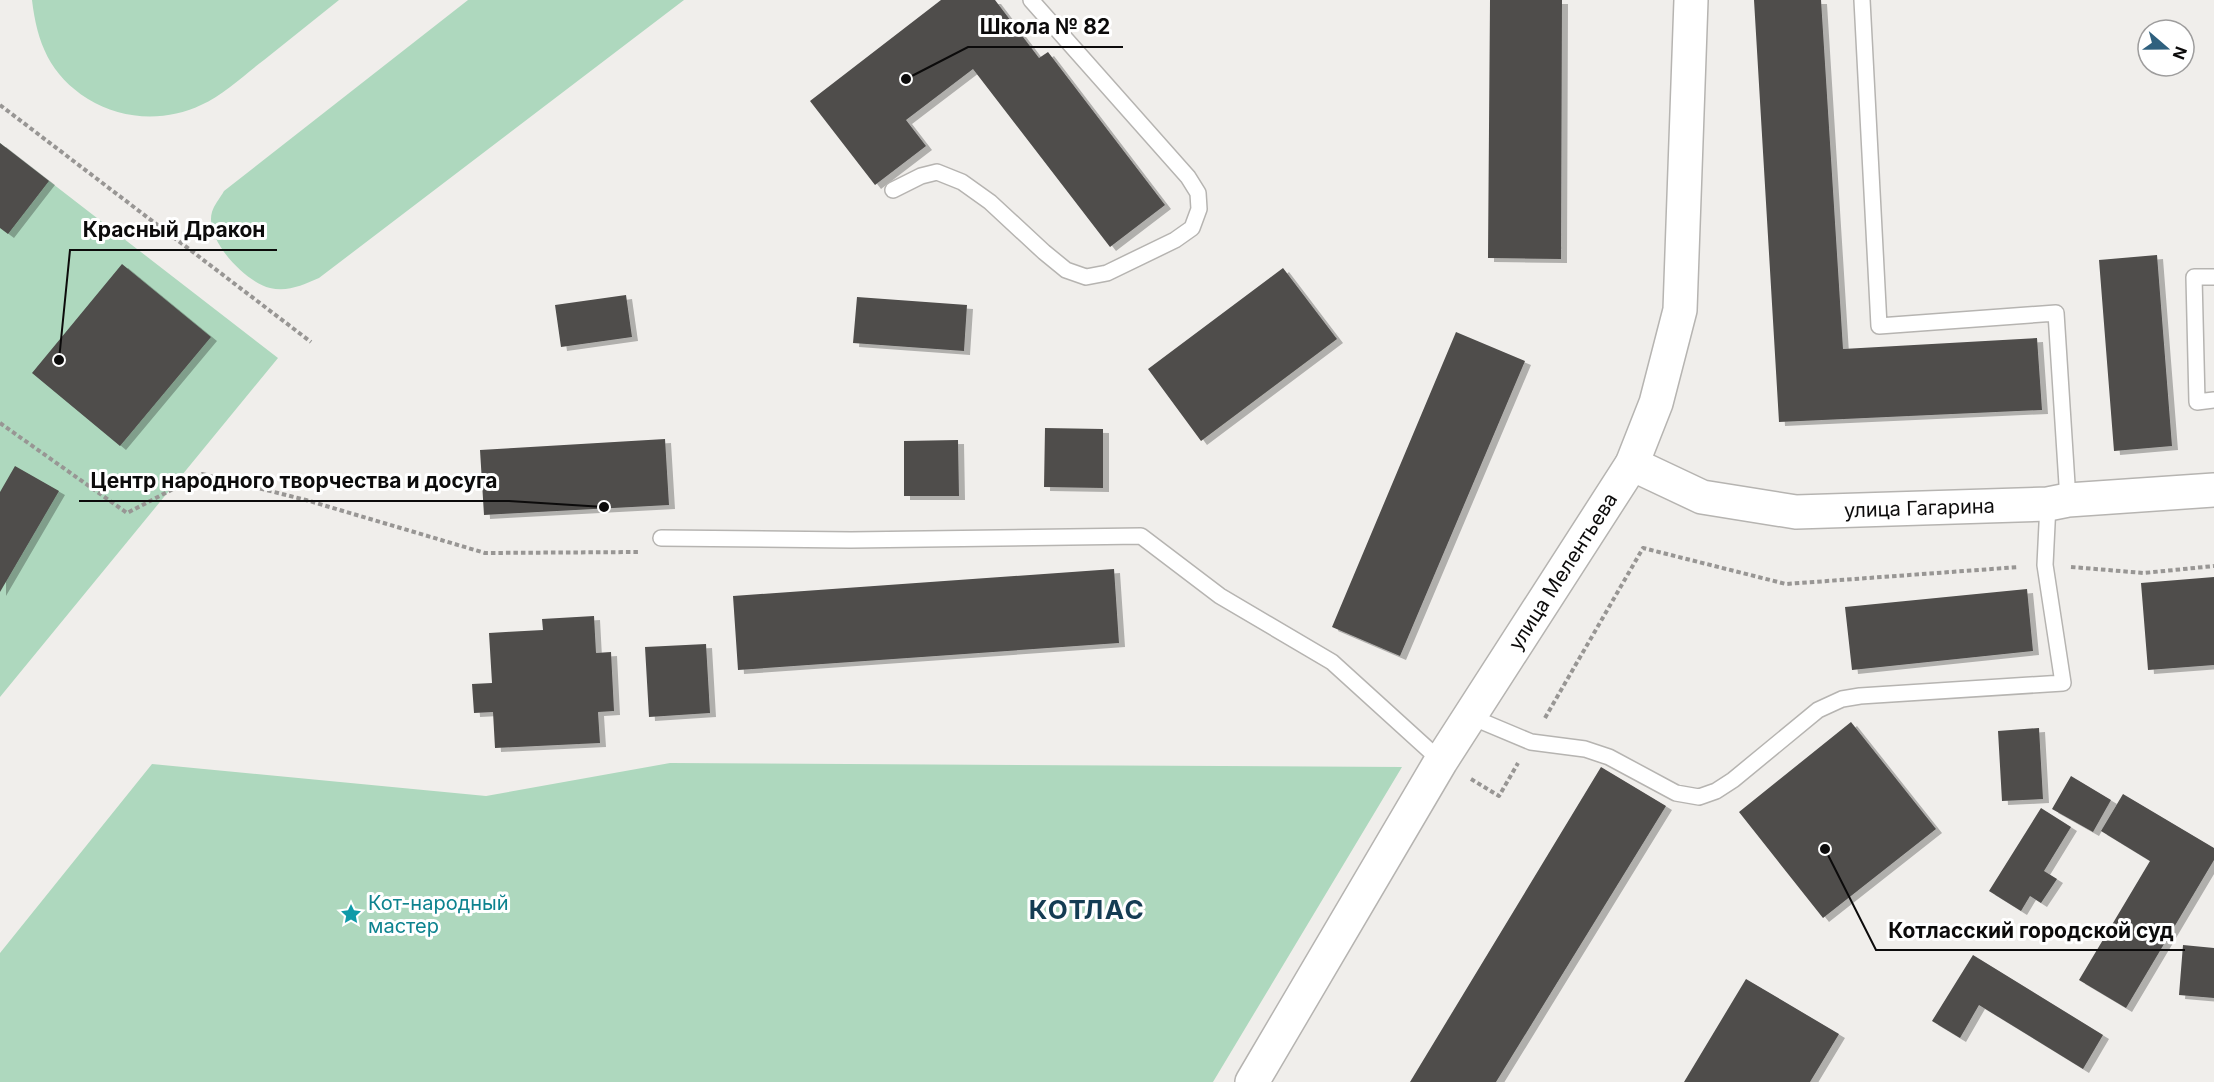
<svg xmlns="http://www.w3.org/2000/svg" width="2214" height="1082" viewBox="0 0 2214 1082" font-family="Inter,sans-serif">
	<defs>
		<filter id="shadow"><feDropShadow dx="6" dy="4" stdDeviation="0" flood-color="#0004"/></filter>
	</defs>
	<rect width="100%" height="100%" fill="#f0eeeb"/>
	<!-- green -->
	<path fill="#aed8be" d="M32,0H339C314,20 289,40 264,60C244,75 224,95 201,105C166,122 121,120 88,99C50,75 37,43 32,0Z
		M468,0H684L319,278C303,285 288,292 270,288C245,282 204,239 212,212C214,205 220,198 224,191Z
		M0,143L278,358L0,697Z
		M670,763L1402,767L1213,1082H0V953L152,764L486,796Z"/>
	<!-- building -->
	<path fill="#4f4d4b" filter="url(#shadow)" d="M941,0H995L1039,58L1048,52L1165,205L1110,247L973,69L906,120L926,146L875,185L810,101Z
		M1490,0H1562L1561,259L1488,258Z
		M1754,0H1821L1843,349L2037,338L2042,410L1779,422Z
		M0,143L49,181L8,234L0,228Z
		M2157,255L2172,446L2114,451L2099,260Z
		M122,264L211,337L120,446L32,373Z
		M1283,268L1337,339L1201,441L1148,369Z
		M626,295L632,337L561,347L555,305Z
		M857,297L967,305L964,351L853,343Z
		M1456,332L1525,361L1400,656L1332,627Z
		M1045,428L1103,429V488L1044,487Z
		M665,439L669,505L484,515L480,450Z
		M958,440L959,496H904V441Z
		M15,466L59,491L0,592V492Z
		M1114,569L1119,643L738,670L733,596Z
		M2214,577V665L2148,670L2141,583Z
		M2027,589L2033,651L1852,670L1845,607Z
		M594,616L596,653L611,652L614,711L598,712L600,743L495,748L493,712L474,713L472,684L492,683L489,633L543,630L542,619Z
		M706,644L710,713L649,717L645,647Z
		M1851,722L1936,829L1823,918L1739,812Z
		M2039,728L2043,799L2002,801L1998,731Z
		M1601,767L1666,806L1496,1082H1410Z
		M2071,776L2111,800L2093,832L2052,809Z
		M2123,794L2214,848V860L2126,1008L2079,980L2150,861L2101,831Z
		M2041,808L2071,827L2044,871L2057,879L2041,903L2030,896L2021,911L1989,891Z
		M2183,945L2214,948V998L2179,995Z
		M1973,955L2103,1035L2083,1069L1979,1005L1960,1038L1932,1021Z
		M1746,979L1839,1034L1810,1082H1684Z"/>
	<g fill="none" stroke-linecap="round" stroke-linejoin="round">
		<defs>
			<path id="service" d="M1862,0L1879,326L2056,313L2068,500
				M893,190L921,176L937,172L962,182L990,202L1044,252L1066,270L1086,277L1107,273L1175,240L1192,228L1199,209L1198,193L1188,177L1031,0
				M2214,277H2194L2197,402L2214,400
				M661,538L851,540L1141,536L1220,596L1332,662L1441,761
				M1469,716L1531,742L1585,749L1609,757L1676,793L1699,797L1716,791L1733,780L1818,710L1842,699L1860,696L2063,683L2045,565L2048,504"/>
			<g id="tertiary">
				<path id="s1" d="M1632,464L1702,497L1796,512L2048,504L2068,500L2214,490"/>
				<path id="s2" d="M1252,1082L1441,761L1632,464L1656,403L1680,310L1691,0"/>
			</g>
		</defs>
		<!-- service casing -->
		<use href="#service" stroke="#b6b4b1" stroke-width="18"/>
		<!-- tertiary casing -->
		<use href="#tertiary" stroke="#b6b4b1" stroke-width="36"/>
		<!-- path -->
		<path stroke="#989694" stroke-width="4" stroke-dasharray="4.5 3" stroke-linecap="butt" d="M0,105L311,342
			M0,423L127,513L202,474L306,500L485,553L639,552
			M2071,567L2144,573L2214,566
			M1545,718L1643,548L1786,584L2019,567
			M1471,779L1499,796L1518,763"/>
		<!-- service -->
		<use href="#service" stroke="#fff" stroke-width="15"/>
		<!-- tertiary -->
		<use href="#tertiary" stroke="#fff" stroke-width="33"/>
	</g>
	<!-- icons -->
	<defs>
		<symbol id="sight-bare" viewBox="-9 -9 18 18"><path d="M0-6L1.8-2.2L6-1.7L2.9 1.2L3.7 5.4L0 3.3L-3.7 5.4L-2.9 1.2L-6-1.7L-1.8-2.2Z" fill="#0f9aa8" stroke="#fff" stroke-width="2.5" paint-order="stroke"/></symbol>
	</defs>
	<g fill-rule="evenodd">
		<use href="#sight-bare" x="336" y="899" width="30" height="30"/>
	</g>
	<g text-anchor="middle" stroke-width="6" stroke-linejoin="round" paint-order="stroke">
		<!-- street labels -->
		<g font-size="20" fill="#0c0b0b" stroke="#fff">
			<text dy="7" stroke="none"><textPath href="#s1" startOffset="296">улица Гагарина</textPath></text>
			<text dy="7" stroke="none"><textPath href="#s2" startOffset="598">улица Мелентьева</textPath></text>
		</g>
		<!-- culture labels -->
		<g font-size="20" fill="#0d838f" stroke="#fff" text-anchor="start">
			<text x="368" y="910">Кот-народный<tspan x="368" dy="23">мастер</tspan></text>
		</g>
		<!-- district labels -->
		<g font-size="26" font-weight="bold" letter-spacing="1.5" fill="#143c53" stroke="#fff">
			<text x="1087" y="919">КОТЛАС</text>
		</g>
	</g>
	<!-- callouts -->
	<path fill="none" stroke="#0c0b0b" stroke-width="2" d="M906 79L968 47H1123M59 360L70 250H277M604 507L509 501H79M1825 849L1876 950H2185"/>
	<g fill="#0c0b0b" stroke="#fff" stroke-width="2">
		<circle cx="906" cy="79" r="6"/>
		<circle cx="59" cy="360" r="6"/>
		<circle cx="604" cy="507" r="6"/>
		<circle cx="1825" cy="849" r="6"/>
	</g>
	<g font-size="21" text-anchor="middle" font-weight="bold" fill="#0c0b0b" stroke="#fff" stroke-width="6" stroke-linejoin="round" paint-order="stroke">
		<text x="1045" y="34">Школа № 82</text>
		<text x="174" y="237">Красный Дракон</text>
		<text x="294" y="488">Центр народного творчества и досуга</text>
		<text x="2031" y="938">Котласский городской суд</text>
	</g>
	<!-- north arrow -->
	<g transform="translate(2166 48) rotate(110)"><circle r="28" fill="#ffffff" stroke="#9e9d9d" stroke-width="1.5"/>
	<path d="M0-4.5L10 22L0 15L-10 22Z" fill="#2f607e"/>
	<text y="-9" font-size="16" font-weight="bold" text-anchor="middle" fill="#0c0b0b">N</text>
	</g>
</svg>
